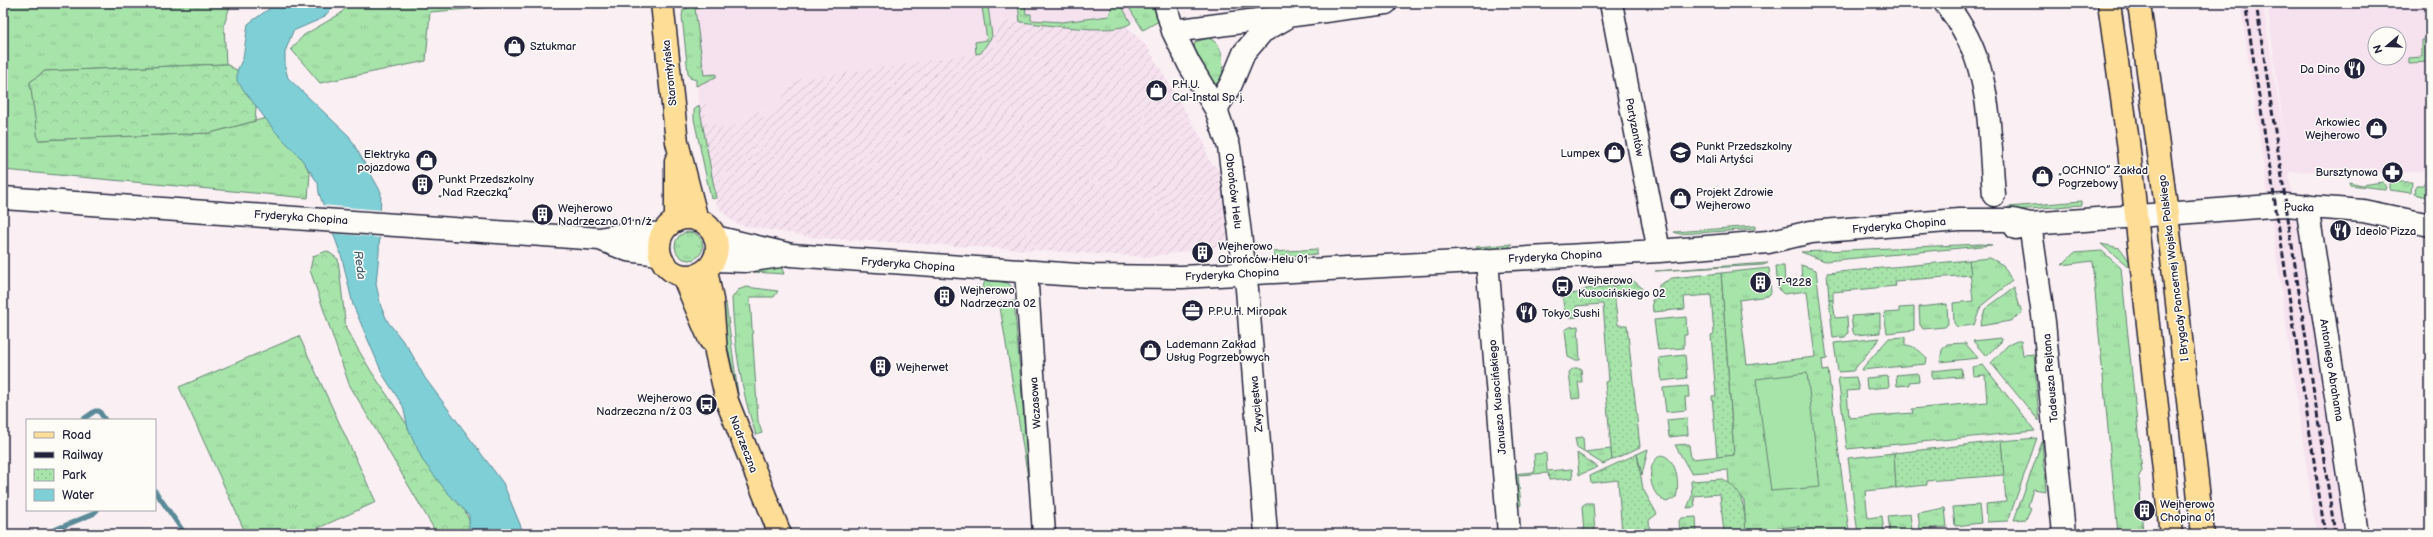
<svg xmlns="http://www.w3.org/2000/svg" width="2433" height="537" viewBox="0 0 2433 537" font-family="'Balsamiq Sans',sans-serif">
	<defs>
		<pattern id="industrial-furrows" width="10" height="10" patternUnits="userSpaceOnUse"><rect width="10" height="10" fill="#f6e2ef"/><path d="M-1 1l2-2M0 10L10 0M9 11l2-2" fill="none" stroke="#d3c2ce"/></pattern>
		<pattern id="grass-tufts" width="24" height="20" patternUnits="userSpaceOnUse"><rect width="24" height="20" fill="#a7e4aa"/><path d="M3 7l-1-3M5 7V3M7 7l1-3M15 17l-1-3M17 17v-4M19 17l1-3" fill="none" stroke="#8fc393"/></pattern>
		<pattern id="forest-crowns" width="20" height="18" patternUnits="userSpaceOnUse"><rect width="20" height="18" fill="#a7e4aa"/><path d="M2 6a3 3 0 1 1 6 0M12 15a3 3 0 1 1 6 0" fill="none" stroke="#8fc393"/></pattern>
		<pattern id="park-dots" width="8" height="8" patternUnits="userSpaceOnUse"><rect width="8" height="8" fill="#a7e4aa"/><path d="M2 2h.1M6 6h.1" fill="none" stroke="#8fc393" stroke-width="1.8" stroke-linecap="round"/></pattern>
	</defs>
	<rect width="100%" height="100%" fill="#faf0f3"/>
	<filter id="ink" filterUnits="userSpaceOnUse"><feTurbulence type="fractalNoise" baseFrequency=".025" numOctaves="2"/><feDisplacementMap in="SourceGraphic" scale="8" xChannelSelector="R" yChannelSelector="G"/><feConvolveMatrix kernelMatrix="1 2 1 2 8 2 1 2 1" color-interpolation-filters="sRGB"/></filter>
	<g filter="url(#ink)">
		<!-- built -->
		<path fill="#f6e2ef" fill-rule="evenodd" d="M688,3H1143L1135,19L1127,26L1099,29L1003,20L981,53L774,110L751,111L736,125H707L706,103L699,105Z
			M2240,3H2263L2285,143L2267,3H2430V170L2392,174L2378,173L2375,170L2349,169L2347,171L2289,172L2347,534H2316ZM2375,34H2399V58H2375Z"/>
		<!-- industrial -->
		<path fill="url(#industrial-furrows)" d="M1003,20L1099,29L1126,25L1148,48L1205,144L1208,159L1219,170L1228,245L1149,257L817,238L739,225L730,219L717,206L699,105L706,103L707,125H736L751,111L774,110L794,80L981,53Z"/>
		<!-- grass -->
		<path fill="url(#grass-tufts)" stroke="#648372" d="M3,3H231L224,25L226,64L45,71L30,82L39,140L210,133L274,116L291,133L310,174L308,198L3,170Z
			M350,3H520V5L430,12L426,61L320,83L291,49L304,35L340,14Z
			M687,3L707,5V7L695,9L704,75L716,74V77L696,86V80L690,78L688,73L682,16L683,10L688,8Z
			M1018,3H1025L1026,14H1031V20L1062,22L1109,16L1113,3H1120L1131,23C1116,36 1043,24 1020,22Z
			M1126,3H1155L1159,21L1143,30Z
			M988,6L992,36L981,53L976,54L975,42L987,40L982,7Z
			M1208,38C1225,44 1223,63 1222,79L1215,85H1213L1194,50L1195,42Z
			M2422,40H2430V62L2409,63V58L2422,57Z
			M699,105L716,198L711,199L694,119V110Z
			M2425,181H2430V198L2415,194L2416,185H2423Z
			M2349,182L2362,185L2383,182L2386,185L2385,189L2350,185Z
			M2390,182H2412L2411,193L2390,190Z
			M2082,201V205L2014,210L2008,209V207Z
			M1755,226V229L1680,234L1674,232Z
			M675 246a14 14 0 1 1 28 0a14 14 0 1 1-28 0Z
			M1512,244L1507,249L1479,251L1476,247Z
			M1981,244L1992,245L1825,261L1801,252Z
			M2101,244L2120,248L2133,266L2129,267Z
			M1317,249V254L1274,257V252Z
			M2102,251L2121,268L2142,471L2139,476L2143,534H2118L2092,261L2062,265L2074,253Z
			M1990,258L2003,265L2012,281L1981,306L1974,325L1957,327L1954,323L1953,303L1973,301L1969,260Z
			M1768,263L1763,265L1655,271Z
			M1801,265L1816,270L1827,359L1822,360L1823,371L1828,370L1849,531L1848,534H1746L1744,501L1729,483L1728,470L1691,473L1675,445L1689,444L1691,459L1734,455L1721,273L1769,268L1771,293L1768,296L1739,300L1747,365L1815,357L1807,291L1784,294L1778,289L1776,266H1784L1785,284L1802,283Z
			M781,266L784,274L753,272L751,270Z
			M1630,278L1641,287L1642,290L1614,294L1613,286L1623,284Z
			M993,280L1008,283L1015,290L982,289L985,281Z
			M746,287L778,291L774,297H750L758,421L762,433L756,435C741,391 734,344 732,298L738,290Z
			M2014,288L2022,313L2010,321L1980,326L1985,309Z
			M1829,300H1833L1835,318L1847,317L1848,333L1845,337L1833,338Z
			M999,301H1014L1030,490Z
			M718,303H726L738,394Z
			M1947,304L1948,324L1945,327L1923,329L1920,325L1919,307Z
			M1914,307V330L1887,333L1884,313L1899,312V308Z
			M1880,314V333L1855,335L1853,332L1851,316Z
			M1686,317L1687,335H1684V348L1658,350L1654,320Z
			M1578,326L1580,360H1574L1568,357L1565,330L1570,327Z
			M299,336L376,502L305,534H246L179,387Z
			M1905,337V345C1914,345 1921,352 1927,358L1926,364L1861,370L1889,338Z
			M1880,338L1853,371L1838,372L1834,343Z
			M2000,338L2002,339L2001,342L1986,356L1973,341Z
			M2017,341H2021L2023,355L2034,354L2039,421L1991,363L2008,345Z
			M1965,343L1978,358L1940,362L1942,350L1947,344Z
			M1685,355L1687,378L1662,381L1659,358Z
			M1983,365L2035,431L1847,449L1838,378L1856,377L1859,390L1847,391L1849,418L1913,413L1912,409L1987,402L1985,375L1973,376L1972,367Z
			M1574,368H1581L1582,382H1578L1580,398L1572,399L1569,372Z
			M1961,368L1962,377L1932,379V371Z
			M1918,373L1919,381L1909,382V385L1897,386L1896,375Z
			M1888,376L1889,387L1867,389L1866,378Z
			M1688,386L1689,397H1685L1686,410L1666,412L1663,388Z
			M1687,418L1688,435L1669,437L1667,420Z
			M1583,437L1584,452L1611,449L1612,460L1603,464L1577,448L1575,438Z
			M2037,438L2008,521L1987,522L1986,504L2006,502L2001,441Z
			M2042,442L2046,491L2033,489L2028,506L2031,508L2026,519L2014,520Z
			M1648,449L1642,475L1637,454Z
			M1546,453L1547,471L1572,469L1573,478L1549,480L1548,473L1518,475L1521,505L1518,507L1511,474L1535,472L1534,454Z
			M1577,453L1598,467L1579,475Z
			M1894,453L1896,488L1865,491L1868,518L1882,516L1884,533L1858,534L1848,458Z
			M1661,455C1677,457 1680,485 1676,497L1667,502C1649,497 1644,464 1661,455Z
			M1586,503H1593L1595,534H1584L1582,506Z
			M1979,505L1981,523L1955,526L1953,507Z
			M1945,508L1947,527L1920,529L1918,513Z
			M1910,514L1912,530L1890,533L1888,516Z
			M1696,517L1697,534H1680L1679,521L1681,518Z"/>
		<!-- forest -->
		<path fill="url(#forest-crowns)" stroke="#648372" d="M226,64L258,82L255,121L210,133L38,140L30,82L45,71Z
			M327,251L338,259L346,329L371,371L465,511L475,534H437L349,384L310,270L313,256Z"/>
		<!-- park -->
		<path fill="url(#park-dots)" stroke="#648372" d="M1969,260L1971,275L1895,281L1896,286L1833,292V300H1829L1827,273Z
			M1721,273L1734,455L1717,457L1712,396H1716L1711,335L1714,334L1711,295L1684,297L1685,309L1653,312L1652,300L1660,299L1659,285L1672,278Z
			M1613,286L1618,325H1627L1640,447L1612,460L1605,382L1609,381L1603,304L1576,306L1577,317L1569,318L1565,315L1562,295L1577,293L1586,289Z
			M2001,441L2004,475L1927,481V485L1896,488L1894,453Z
			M1637,454L1643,489L1657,514L1649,520L1650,534H1622L1618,480L1591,483L1590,476Z
			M1722,479C1746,491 1744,511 1746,534H1724L1720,494L1694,496L1695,507L1687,508L1692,496L1691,481Z
			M1799,526V534H1755V530Z"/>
		<!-- pitch -->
		<path fill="#a7e4aa" stroke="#648372" d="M1807,373L1820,487L1771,491L1756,379Z"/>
		<!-- water -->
		<path fill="#7fd0d6" stroke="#5a8a98" d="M277,3H336L323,18L293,31L285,52V67L288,78L349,136L381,192L379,253L376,284L381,307L388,322L409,349L425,378L503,483L524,534H469V515L447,492L423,461L408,428L403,406L383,375L353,305L342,258L319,193L318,183L300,157L274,130L237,81V71L243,58L248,24Z"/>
		<!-- pier -->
		<path fill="#faf0f3" d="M320,205L382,210V238L329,233Z"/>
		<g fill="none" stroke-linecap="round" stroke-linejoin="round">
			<!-- stream -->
			<path stroke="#5a8a98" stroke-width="5" d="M82,420L95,411H99L105,420
				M155,491L185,534
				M44,534L93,514L97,510"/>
			<defs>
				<path id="minor" d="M1165,3L1173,31L1189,64L1216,109L1229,147L1247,289L1266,534
					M1611,3L1659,251
					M1945,3C1993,61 1988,124 1994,195
					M1173,31L1386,3
					M1216,109L1231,84L1244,53L1262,32L1283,20
					M3,198L600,239L628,250L659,254
					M2307,206L2357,534
					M2030,224L2044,322L2064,534
					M2016,228L2030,224L2285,205L2363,211L2430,225
					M715,237L791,255L1091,276L1182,277L1659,251L1768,242L1811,232L1959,220H2013L2030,224
					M600,239L630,233L661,234
					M714,260L745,261L780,256
					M1487,260L1509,534
					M1026,271L1044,534"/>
				<path id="major" d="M662,3L677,142L697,220
					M2109,3L2128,142L2171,534
					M2139,3L2167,214L2203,534
					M659 247a29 29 0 1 1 58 0a29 29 0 1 1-58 0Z
					M676,220V161
					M706,270L712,300L716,352L727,401L780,534
					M683,276L710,340"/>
			</defs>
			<!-- minor casing -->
			<use href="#minor" stroke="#22223b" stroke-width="25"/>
			<!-- major casing -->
			<use href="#major" stroke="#22223b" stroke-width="25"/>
			<!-- minor -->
			<use href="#minor" stroke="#fdfcf7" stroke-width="22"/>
			<!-- major -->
			<use href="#major" stroke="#fedd96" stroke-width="22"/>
			<!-- rail -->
			<path stroke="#22223b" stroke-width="3" stroke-dasharray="6 3" stroke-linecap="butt" d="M2245,3L2325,534
				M2256,3L2335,534"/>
		</g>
	</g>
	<!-- icons -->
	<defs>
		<symbol id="shop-disc" viewBox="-11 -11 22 22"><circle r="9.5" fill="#22223b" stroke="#fdfcf7"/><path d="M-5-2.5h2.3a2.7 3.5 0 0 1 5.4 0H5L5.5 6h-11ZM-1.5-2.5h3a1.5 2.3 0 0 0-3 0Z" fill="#fff"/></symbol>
		<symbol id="restaurant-disc" viewBox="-11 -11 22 22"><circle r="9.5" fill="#22223b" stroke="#fdfcf7"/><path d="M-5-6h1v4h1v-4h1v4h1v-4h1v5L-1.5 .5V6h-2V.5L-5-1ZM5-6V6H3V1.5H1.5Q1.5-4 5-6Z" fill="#fff"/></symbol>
		<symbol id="school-disc" viewBox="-11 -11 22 22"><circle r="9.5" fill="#22223b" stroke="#fdfcf7"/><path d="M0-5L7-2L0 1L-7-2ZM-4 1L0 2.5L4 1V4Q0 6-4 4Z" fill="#fff"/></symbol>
		<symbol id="pharmacy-disc" viewBox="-11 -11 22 22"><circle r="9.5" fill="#22223b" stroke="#fdfcf7"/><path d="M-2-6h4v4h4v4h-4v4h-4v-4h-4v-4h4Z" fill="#fff"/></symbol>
		<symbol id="building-disc" viewBox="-11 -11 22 22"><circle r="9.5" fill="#22223b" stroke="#fdfcf7"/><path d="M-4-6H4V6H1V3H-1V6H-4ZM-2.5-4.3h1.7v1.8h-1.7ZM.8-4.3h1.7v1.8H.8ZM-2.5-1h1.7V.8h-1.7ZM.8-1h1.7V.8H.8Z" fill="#fff"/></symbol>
		<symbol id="bus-disc" viewBox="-11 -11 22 22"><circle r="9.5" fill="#22223b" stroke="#fdfcf7"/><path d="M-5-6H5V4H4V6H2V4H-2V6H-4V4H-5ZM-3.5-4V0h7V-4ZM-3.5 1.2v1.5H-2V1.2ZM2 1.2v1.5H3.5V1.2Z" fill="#fff"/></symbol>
		<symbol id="office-disc" viewBox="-11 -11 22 22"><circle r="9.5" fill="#22223b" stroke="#fdfcf7"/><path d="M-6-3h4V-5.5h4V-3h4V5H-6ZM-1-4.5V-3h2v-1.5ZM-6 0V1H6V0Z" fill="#fff"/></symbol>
	</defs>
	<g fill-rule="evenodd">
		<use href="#shop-disc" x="502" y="34" width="25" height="25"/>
		<use href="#restaurant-disc" x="2342" y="56" width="25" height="25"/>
		<use href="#shop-disc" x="1144" y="78" width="25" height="25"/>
		<use href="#shop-disc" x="2364" y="116" width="25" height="25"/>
		<use href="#school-disc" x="1668" y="140" width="25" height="25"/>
		<use href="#shop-disc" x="1602" y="140" width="25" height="25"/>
		<use href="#shop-disc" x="414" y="148" width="25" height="25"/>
		<use href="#pharmacy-disc" x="2380" y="160" width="25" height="25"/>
		<use href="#shop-disc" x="2030" y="164" width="25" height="25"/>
		<use href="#building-disc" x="410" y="172" width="25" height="25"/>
		<use href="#shop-disc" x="1668" y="186" width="25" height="25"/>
		<use href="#building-disc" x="530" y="202" width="25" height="25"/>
		<use href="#restaurant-disc" x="2328" y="218" width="25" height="25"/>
		<use href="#building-disc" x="1190" y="240" width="25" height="25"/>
		<use href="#building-disc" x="1748" y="270" width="25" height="25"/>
		<use href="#bus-disc" x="1550" y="274" width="25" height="25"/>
		<use href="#building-disc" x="932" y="284" width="25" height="25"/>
		<use href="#office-disc" x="1180" y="298" width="25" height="25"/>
		<use href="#restaurant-disc" x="1514" y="300" width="25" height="25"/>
		<use href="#shop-disc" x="1138" y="338" width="25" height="25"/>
		<use href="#building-disc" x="868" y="354" width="25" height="25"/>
		<use href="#bus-disc" x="694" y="392" width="25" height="25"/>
		<use href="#building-disc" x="2132" y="498" width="25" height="25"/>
	</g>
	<g text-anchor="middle" stroke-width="3" stroke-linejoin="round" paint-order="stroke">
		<!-- poi labels -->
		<g font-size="11" fill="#22223b" stroke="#fdfcf7" text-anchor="start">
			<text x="530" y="50">Sztukmar</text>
			<text x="2340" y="73" text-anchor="end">Da Dino</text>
			<text x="1172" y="88">P.H.U.<tspan x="1172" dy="13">Cal-Instal Sp. j.</tspan></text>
			<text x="2360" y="126" text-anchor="end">Arkowiec<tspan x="2360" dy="13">Wejherowo</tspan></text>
			<text x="1696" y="150">Punkt Przedszkolny<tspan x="1696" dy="13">Mali Artyści</tspan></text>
			<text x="1600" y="157" text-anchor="end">Lumpex</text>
			<text x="410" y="158" text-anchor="end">Elektryka<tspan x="410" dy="13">pojazdowa</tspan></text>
			<text x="2058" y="174">„OCHNIO” Zakład<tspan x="2058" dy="13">Pogrzebowy</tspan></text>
			<text x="2378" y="176" text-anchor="end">Bursztynowa</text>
			<text x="438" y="183">Punkt Przedszkolny<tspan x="438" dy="13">„Nad Rzeczką”</tspan></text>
			<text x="1696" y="196">Projekt Zdrowie<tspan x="1696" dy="13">Wejherowo</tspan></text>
			<text x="558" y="212">Wejherowo<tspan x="558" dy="13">Nadrzeczna 01 n/ż</tspan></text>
			<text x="2356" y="235">Ideolo Pizza</text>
			<text x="1218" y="250">Wejherowo<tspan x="1218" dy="13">Obrońców Helu 01</tspan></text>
			<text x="1578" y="284">Wejherowo<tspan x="1578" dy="13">Kusocińskiego 02</tspan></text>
			<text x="1776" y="286">T-9228</text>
			<text x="960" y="294">Wejherowo<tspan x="960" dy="13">Nadrzeczna 02</tspan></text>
			<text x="1208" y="315">P.P.U.H. Miropak</text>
			<text x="1542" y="317">Tokyo Sushi</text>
			<text x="1166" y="348">Lademann Zakład<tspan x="1166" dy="13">Usług Pogrzebowych</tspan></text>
			<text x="896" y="371">Wejherwet</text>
			<text x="692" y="402" text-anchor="end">Wejherowo<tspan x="692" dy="13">Nadrzeczna n/ż 03</tspan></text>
			<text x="2160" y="508">Wejherowo<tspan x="2160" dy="13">Chopina 01</tspan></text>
		</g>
		<!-- street labels -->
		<g font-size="11" fill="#22223b" stroke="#fdfcf7">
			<text transform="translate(669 73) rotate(-96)" y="4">Staromłyńska</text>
			<text transform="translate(1635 127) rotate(79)" y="4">Partyzantów</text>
			<text transform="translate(1234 191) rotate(83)" y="4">Obrońców Helu</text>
			<text transform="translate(2299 207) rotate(2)" y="4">Pucka</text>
			<text transform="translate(301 217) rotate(4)" y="4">Fryderyka Chopina</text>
			<text transform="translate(1899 225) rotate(-5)" y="4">Fryderyka Chopina</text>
			<text transform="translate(1555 256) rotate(-3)" y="4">Fryderyka Chopina</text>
			<text transform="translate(908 264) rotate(4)" y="4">Fryderyka Chopina</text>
			<text transform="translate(2173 268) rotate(-97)" y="4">I Brygady Pancernej Wojska Polskiego</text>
			<text transform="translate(1232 274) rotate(-3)" y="4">Fryderyka Chopina</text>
			<text transform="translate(2332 370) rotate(81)" y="4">Antoniego Abrahama</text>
			<text transform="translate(2050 378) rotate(-95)" y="4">Tadeusza Rejtana</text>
			<text transform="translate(1497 397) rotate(-95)" y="4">Janusza Kusocińskiego</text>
			<text transform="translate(1035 403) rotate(-94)" y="4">Wczasowa</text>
			<text transform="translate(1256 404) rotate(-95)" y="4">Zwycięstwa</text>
			<text transform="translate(744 444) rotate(69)" y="4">Nadrzeczna</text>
		</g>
		<!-- water labels -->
		<g font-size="12" font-style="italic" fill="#435f71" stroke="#fdfcf7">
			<text transform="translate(360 265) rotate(82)" y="4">Reda</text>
		</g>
	</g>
	<!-- margin -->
	<rect width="2433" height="537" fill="none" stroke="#fdfcf7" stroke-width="16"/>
	<rect x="8" y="8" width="2417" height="521" fill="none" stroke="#22223b" stroke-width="1.5" filter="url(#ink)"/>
	<!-- legend -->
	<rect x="26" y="419" width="130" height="92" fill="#fdfcf7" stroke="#a5a5ac"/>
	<rect x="34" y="432" width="20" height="6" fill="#fedd96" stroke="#a5a5ac"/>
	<text x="62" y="439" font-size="12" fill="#22223b">Road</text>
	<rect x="34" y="452" width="20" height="6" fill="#22223b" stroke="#a5a5ac"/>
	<text x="62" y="459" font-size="12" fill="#22223b">Railway</text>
	<rect x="34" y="469" width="20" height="12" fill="url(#park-dots)" stroke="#a5a5ac"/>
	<text x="62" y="479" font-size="12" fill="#22223b">Park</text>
	<rect x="34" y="489" width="20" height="12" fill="#7fd0d6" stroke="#a5a5ac"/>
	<text x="62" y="499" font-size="12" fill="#22223b">Water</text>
	<!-- north arrow -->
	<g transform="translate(2387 46) rotate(251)"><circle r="19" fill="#fdfcf7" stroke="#a5a5ac"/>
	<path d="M0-3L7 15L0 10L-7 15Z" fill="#22223b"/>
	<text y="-6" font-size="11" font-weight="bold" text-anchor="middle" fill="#22223b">N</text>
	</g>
</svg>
